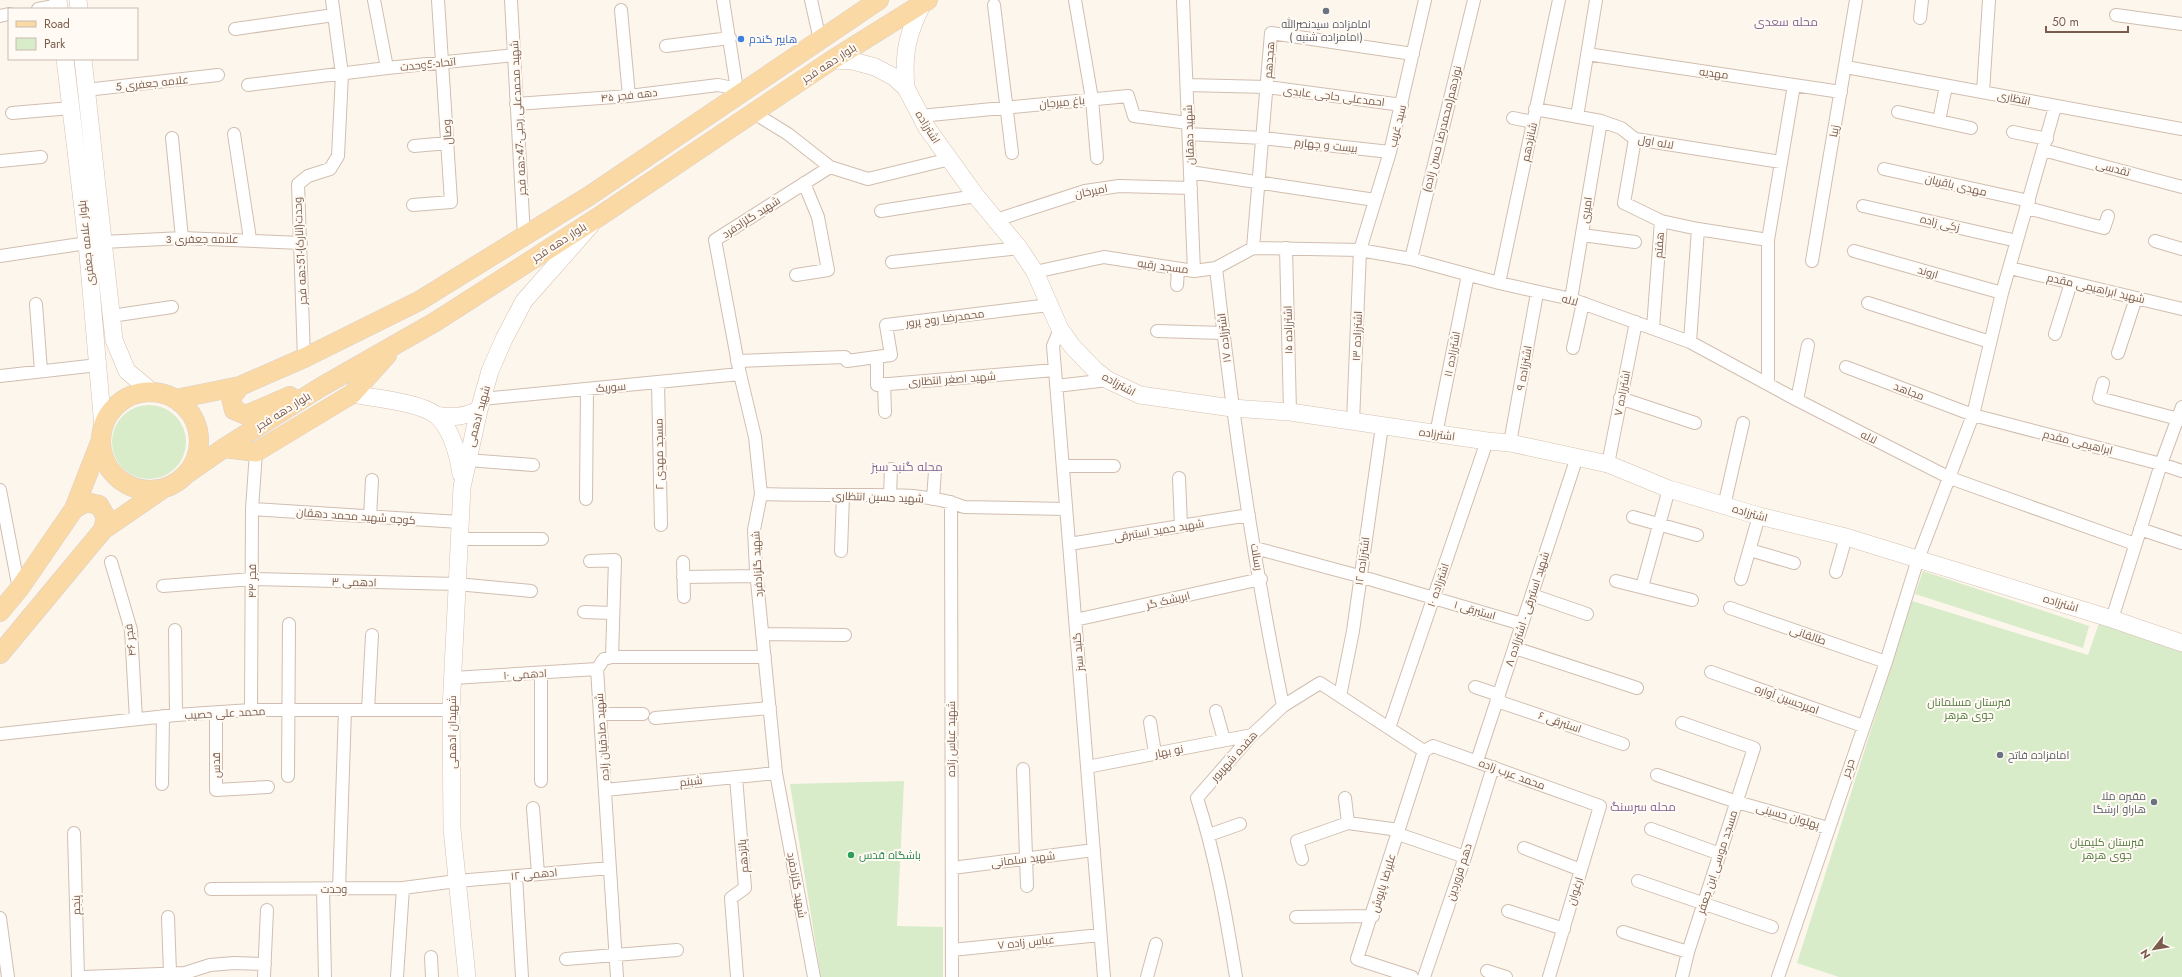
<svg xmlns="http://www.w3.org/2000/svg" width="2182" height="977" viewBox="0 0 2182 977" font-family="Jost,Cairo,sans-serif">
	<rect width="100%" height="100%" fill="#fdf6ec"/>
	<!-- green -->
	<path fill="#d8ecc9" d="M112 442a37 37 0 1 1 74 0a37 37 0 1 1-74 0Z
		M1923,571L2089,626L2083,648L1915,594Z
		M1912,601L2088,655L2099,623L2182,652V977H1839L1797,963Z
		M904,781L897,926L943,927V977H821L790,784Z"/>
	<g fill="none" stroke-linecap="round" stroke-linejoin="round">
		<defs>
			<path id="street" d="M374,0L387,68
				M511,0L524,236
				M723,0L738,96
				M811,0L820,40
				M1075,0L1092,99L1097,158
				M1183,0L1194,271
				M994,5L1012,153
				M38,9L59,5
				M621,10L629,96
				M2116,15L2182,24
				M0,16L9,14
				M1920,18L1922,0
				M235,29L334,15
				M666,46L730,38
				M1587,54L1841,92
				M1846,67L2182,129
				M248,85L387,68L515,55
				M1187,85L1267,87L1402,105
				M86,90L218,75
				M1983,92L1989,0
				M516,104L629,96L718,85L728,87L738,96
				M1535,109L1601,121L1621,128L1635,139L1781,162
				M1898,112L1971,128
				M12,113L71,108
				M754,113L788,134L830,167L868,179L950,159
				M920,116L1128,96L1134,116L1188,123
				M1577,117L1596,0
				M1513,118L1533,122
				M1939,121L1946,86
				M2013,132L2047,139
				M234,134L250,239
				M1189,134L1262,138L1390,152
				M172,138L182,238
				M1635,139L1624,203L1661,221L1653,328
				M414,146L448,143
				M2043,150L2182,187
				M0,161L41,157
				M1884,169L2029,201
				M1190,172L1375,200
				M413,205L451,202L438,0
				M1863,206L2017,241
				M2027,208L2104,228L2108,216
				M881,211L976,196
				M996,220L1085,191L1119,186L1191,188
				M1661,221L1698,229L1768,240
				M1582,235L1635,242
				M2155,241L2182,249
				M103,242L182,238L301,243
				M1253,248L1271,33L1413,54
				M1286,248L1290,412
				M1854,251L2002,293
				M0,256L87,243
				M1411,259L1474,0
				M1812,261L1856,0
				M892,262L1019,248
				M1216,268C1232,414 1253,561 1283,706
				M2010,268L2182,309
				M1035,272L1104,257L1194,271L1216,268L1253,248L1360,250L1411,259L1499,283L1571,299L1690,342L1797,400L1950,478L2135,544
				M796,275L828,270L818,217L804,183
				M1499,283L1559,0
				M1177,285L1178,269
				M1571,299L1601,121
				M1868,303L1990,342
				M36,304L41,371
				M111,316L172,307
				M1060,329L1053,346L1055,370L1104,977
				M1157,331L1223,333
				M2055,334L2071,283
				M1690,342L1698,229
				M1573,348L1583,303
				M2118,353L2136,298
				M877,357V385L1055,370
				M304,358L298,184L308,176L330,169L338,156L342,74L332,0
				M737,361L845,357
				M847,361L891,355L886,325L1049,305
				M1846,367L1973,415L2161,464L2182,471
				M0,376L98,365
				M658,383L661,525
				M2103,383L2099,398L2182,420
				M884,384L885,412
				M1768,384V240L1794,85
				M1056,386L1108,380
				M1620,398L1695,423
				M482,399L740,374
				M1797,400L1808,345
				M1353,422L1360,250L1390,152L1425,0
				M1436,434L1468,275
				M1510,443L1537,293
				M467,460L533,465
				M1608,464L1636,322
				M1063,466H1114
				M1179,478L1181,526
				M0,490L19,589
				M761,494C794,495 828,495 861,495C895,495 932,494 964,507L1066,509
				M890,495L891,469
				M586,499L587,389
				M933,499L935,471
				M951,502L952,977
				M1724,506L1743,423
				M252,509L460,522
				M370,517L372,480
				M1633,517L1697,535
				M2140,529L2182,543
				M459,539H542
				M1069,544L1249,515
				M1255,548L1359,576L1522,624
				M1750,550L1794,563
				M841,551L843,495
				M590,561L615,560L612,657
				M111,562L131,630L136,719
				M683,562L684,597
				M1836,572L1846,537
				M683,577L756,576
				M1741,579L1759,516
				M1616,581L1692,600
				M163,586L252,579L457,584L531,591
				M1642,587L1669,489
				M1532,595L1587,614
				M1730,608L1886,662
				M584,612L612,613
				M2112,619L2161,464L2182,407
				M1075,620L1261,579
				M175,630L176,715
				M762,634L845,635
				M1515,648L1637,688
				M1711,672L1863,726
				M453,678L597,669
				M1475,687L1499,695
				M1340,696L1353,631L1382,426
				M1497,701L1623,744
				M251,710L252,509L256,452
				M368,710L372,635
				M1216,711L1224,740
				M216,713V790L268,787
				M600,714H643
				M655,718L770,708
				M1150,722L1155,753
				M1389,728L1487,441
				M0,734L176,715L251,710H451
				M1424,751L1433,746L1600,806L1549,977
				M1477,761L1577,457
				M1087,767L1252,735
				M1023,769L1027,886
				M1657,775L1737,802L1828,828
				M288,776L289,624
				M736,777L745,888L731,898L737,977
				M541,781V673
				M162,784L163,716
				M605,790L776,773
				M1345,798L1348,823
				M533,808L538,874
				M1651,829L1720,854
				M74,833L78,977
				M1398,834L1465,857
				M1209,835L1240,824
				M1524,848L1581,870
				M1302,859L1297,841L1348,823L1399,830
				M952,868L1094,850
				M516,876L522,977
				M1638,881L1772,927
				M211,889L403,888L457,881L610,868
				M323,889L325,977
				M339,889L345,710
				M1508,911L1564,929
				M168,917L170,973
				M1296,917L1373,916
				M0,918L8,977
				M1623,932L1688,952
				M952,950L1100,935
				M431,957L432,977
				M566,959L677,950
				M1487,971L1506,977
				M84,977L185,973L210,965L234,963L265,964
				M264,977L267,910
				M397,977L403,888
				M617,977L597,669L604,659L612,657H765
				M814,977L776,773L756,571L754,530L761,494L755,437L740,374L715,240L830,167
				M1147,977L1156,944
				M1236,977C1226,916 1216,857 1197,798L1252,735L1283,706L1320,683L1424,751
				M1412,977L1357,959L1424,751
				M1424,977L1465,857L1493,767
				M1682,977L1688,952L1754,748L1682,723
				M1778,977L1886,662L1918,559L1973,415L2002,293L2055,107"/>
			<path id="secondary" d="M58,0L59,9
				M78,0L79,9
				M65,59L87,243L103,427
				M83,59L114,340L127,371L152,392
				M832,60L853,61L875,67L894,77L906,88L927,128L976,196L1019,248L1035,272L1060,329L1072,346L1095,370L1108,380L1140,395L1232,408L1290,412L1487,441L1510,443L1608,464L1669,489L1759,516L1846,537L2112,619L2182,643
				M906,88C903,54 907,34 923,3
				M352,394C373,398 419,402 436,415C452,429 458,454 461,474
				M436,415C452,418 463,417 479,410
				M467,977L452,829L451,710L462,487L479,410L490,371L504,339L524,301L591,225"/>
			<path id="primary" d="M240,386L231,398L234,410L246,415L290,396
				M101 441a49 49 0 1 1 98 0a49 49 0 1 1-98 0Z
				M176,399L240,386L304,358L419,301L589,196L879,0
				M224,448L256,452L352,394L387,355
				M185,475L224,448L321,387L435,322L600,216L832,60L928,0
				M74,509L86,502L99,505L106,517L103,530
				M0,612L19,589L74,509L101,440
				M0,654L103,530L164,488"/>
		</defs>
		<!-- street casing -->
		<use href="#street" stroke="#d1beb0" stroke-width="14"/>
		<!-- secondary casing -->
		<use href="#secondary" stroke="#d6c0b0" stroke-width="18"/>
		<!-- primary casing -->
		<use href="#primary" stroke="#dad1cd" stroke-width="20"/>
		<!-- street -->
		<use href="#street" stroke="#fff" stroke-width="12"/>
		<!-- secondary -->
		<use href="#secondary" stroke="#fff" stroke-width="17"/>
		<!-- primary -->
		<use href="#primary" stroke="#fbd9a5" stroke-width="19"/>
	</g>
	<!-- markers -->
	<g fill="#6b7280" stroke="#fffaf3" stroke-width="1.5">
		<circle cx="1326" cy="11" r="4"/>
		<circle cx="2000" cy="755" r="4"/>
		<circle cx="2154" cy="802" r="4"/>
	</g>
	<circle fill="#3f7fe0" stroke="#fffaf3" stroke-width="1.5" cx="741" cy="39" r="4"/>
	<circle fill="#2e9e5b" stroke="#fffaf3" stroke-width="1.5" cx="851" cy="855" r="4"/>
	<g text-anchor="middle" stroke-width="4" stroke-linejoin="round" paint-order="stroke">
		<!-- worship labels -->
		<g font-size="11" fill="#5b616d" stroke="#fffaf3">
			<text x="1326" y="28">امامزاده سیدنصرالله<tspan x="1326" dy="13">( امامزاده شنبه)</tspan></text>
			<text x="2008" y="759" text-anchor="start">امامزاده فاتح</text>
			<text x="2146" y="800" text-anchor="end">مقبره ملا<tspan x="2146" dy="13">هاراو ارشگا</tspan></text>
		</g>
		<!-- shop labels -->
		<g font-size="11" fill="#366cbe" stroke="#fffaf3" text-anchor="start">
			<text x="749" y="43">هایپر گندم</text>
		</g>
		<!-- street labels -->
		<g font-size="11" fill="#7a5c4d" stroke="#fffaf3">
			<text transform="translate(1269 60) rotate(-86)" y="4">هجدهم</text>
			<text transform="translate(829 63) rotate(-33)" y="4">بلوار دهه فجر</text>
			<text transform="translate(428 64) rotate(-6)" y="4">اتحاد-5وحدت</text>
			<text transform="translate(1714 73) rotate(8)" y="4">مهدیه</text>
			<text transform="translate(152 83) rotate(-6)" y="4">علامه جعفری 5</text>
			<text transform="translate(629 95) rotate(-6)" y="4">دهه فجر ۴۵</text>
			<text transform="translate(1334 96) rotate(7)" y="4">احمدعلی حاجی عابدی</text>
			<text transform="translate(2014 98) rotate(11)" y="4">انتظاری</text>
			<text transform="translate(1062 102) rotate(-5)" y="4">باغ میرجان</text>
			<text transform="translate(518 118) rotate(-93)" y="4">شهید محمدعلی رجبی-47دهه فجر</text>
			<text transform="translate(1397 126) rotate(-76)" y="4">سید غریب</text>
			<text transform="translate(928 127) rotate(58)" y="4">اشترزاده</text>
			<text transform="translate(1442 129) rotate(-76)" y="4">نوزدهم(محمدرضا حسن زاده)</text>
			<text transform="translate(1834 131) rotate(-80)" y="4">زیبا</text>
			<text transform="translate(447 132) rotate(-94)" y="4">وصال</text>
			<text transform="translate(1189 135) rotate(-92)" y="4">شهید دهقان</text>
			<text transform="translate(1529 142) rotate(-78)" y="4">شانزدهم</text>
			<text transform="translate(1656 142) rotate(10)" y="4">لاله اول</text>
			<text transform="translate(1326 145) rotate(6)" y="4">بیست و چهارم</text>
			<text transform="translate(2113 168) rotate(15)" y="4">تقدسی</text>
			<text transform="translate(1956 185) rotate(13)" y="4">مهدی باقریان</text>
			<text transform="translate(1091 191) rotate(-11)" y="4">امیرخان</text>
			<text transform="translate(1586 210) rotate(-81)" y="4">امیری</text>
			<text transform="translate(751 217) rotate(-33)" y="4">شهید گلزادفرد</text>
			<text transform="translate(1940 223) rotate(13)" y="4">زکی زاده</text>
			<text x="202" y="243">علامه جعفری 3</text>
			<text transform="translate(559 242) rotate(-33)" y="4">بلوار دهه فجر</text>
			<text transform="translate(86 243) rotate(-96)" y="4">بلوار علامه جعفری</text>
			<text transform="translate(1659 245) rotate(-86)" y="4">هفتم</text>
			<text transform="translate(300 251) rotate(-93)" y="4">وحدت(انارک)-51دهه فجر</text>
			<text transform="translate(1163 266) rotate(8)" y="4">مسجد رقیه</text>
			<text transform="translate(1928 272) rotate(16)" y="4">اروند</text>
			<text transform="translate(2096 288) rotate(13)" y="4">شهید ابراهیمی مقدم</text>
			<text transform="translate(1570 300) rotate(15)" y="4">لاله</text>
			<text transform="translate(945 318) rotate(-7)" y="4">محمدرضا روح پرور</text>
			<text transform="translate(1288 330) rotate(-91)" y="4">اشترزاده ۱۵</text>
			<text transform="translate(1357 336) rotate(-88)" y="4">اشترزاده ۱۳</text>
			<text transform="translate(1224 338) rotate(-97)" y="4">اشترزاده ۱۷</text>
			<text transform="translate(1452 354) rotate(-79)" y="4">اشترزاده ۱۱</text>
			<text transform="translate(1524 368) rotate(-80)" y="4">اشترزاده ۹</text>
			<text transform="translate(952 379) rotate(-4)" y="4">شهید اصغر انتظاری</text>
			<text transform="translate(1119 384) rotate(29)" y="4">اشترزاده</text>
			<text transform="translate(611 387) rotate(-5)" y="4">سوریک</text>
			<text transform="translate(1909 391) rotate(21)" y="4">مجاهد</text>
			<text transform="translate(1622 393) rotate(-79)" y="4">اشترزاده ۷</text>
			<text transform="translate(283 411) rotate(-32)" y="4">بلوار دهه فجر</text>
			<text transform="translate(478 416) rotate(-75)" y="4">شهید ادهمی</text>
			<text transform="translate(1437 434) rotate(8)" y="4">اشترزاده</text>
			<text transform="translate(1869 437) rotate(27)" y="4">لاله</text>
			<text transform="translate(2078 442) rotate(14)" y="4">ابراهیمی مقدم</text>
			<text transform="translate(659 454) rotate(-91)" y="4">مسجد مهدی ۲</text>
			<text transform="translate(878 497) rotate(2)" y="4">شهید حسین انتظاری</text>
			<text transform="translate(1750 513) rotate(16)" y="4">اشترزاده</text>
			<text transform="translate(356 516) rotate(4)" y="4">کوچه شهید محمد دهقان</text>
			<text transform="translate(1159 530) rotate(-9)" y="4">شهید حمید استبرقی</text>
			<text transform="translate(1257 557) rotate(80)" y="4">رسالت</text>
			<text transform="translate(1362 561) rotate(-82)" y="4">اشترزاده ۱۲</text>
			<text transform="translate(757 564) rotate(-93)" y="4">شهید گلزادفرد</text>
			<text transform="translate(252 581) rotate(-90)" y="4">فجر ۴۴</text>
			<text transform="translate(354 582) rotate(1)" y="4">ادهمی ۳</text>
			<text transform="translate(1438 585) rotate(-71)" y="4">اشترزاده ۱۰</text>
			<text transform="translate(1168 600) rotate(-13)" y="4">ابریشک گر</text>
			<text transform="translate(2061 603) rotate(17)" y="4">اشترزاده</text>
			<text transform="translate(1527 609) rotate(-72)" y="4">شهید استبرقی - اشترزاده ۸</text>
			<text transform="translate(1475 610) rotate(16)" y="4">استبرقی ۱</text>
			<text transform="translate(1808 635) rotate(19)" y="4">طالقانی</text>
			<text transform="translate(130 640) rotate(-97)" y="4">فجر ۴۶</text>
			<text transform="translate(1078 652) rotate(-95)" y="4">گنبد سبز</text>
			<text transform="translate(525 674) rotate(-3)" y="4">ادهمی ۱۰</text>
			<text transform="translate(1787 699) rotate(20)" y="4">امیرحسین آواره</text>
			<text transform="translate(225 713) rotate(-3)" y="4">محمد علی حصیب</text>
			<text transform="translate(1560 722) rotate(19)" y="4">استبرقی ۶</text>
			<text transform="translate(452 732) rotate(-90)" y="4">شهیدان ادهمی</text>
			<text transform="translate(602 737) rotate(-94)" y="4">شهید صادقیان زاده</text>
			<text transform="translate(951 739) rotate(-90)" y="4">شهید عباس زاده</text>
			<text transform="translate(1169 751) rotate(-11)" y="4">نو بهار</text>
			<text transform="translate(1234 756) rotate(-48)" y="4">هفده شهریور</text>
			<text transform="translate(216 765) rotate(-90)" y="4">قدس</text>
			<text transform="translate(1848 768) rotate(-71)" y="4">حرحر</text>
			<text transform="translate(1512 774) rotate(20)" y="4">محمد عرب زاده</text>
			<text transform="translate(691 781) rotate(-6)" y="4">شبنم</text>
			<text transform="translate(1788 816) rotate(16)" y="4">پهلوان حسینی</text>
			<text transform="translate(743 856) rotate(-95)" y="4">پانزدهم</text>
			<text transform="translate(1023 859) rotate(-7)" y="4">شهید سلمانی</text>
			<text transform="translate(1717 862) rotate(-72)" y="4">مسجد موسی ابن جعفر</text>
			<text transform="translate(1459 872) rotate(-72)" y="4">دهم فروردین</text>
			<text transform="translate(534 874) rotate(-5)" y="4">ادهمی ۱۲</text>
			<text transform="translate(1383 883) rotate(-73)" y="4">علیرضا پاپوش</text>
			<text transform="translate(797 885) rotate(80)" y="4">شهید گلزادفرد</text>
			<text x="334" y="893">وحدت</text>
			<text transform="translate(1575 891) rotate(-73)" y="4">ارغوان</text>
			<text transform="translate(76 905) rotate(-92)" y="4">پنجم</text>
			<text transform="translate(1026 942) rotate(-6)" y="4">عباس زاده ۷</text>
		</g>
		<!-- park labels -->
		<g font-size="11" fill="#537a41" stroke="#fffaf3">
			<text x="1969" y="706">قبرستان مسلمانان<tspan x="1969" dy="13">جوی هرهر</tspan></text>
			<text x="2107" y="846">قبرستان کلیمیان<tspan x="2107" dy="13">جوی هرهر</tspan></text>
		</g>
		<!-- leisure labels -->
		<g font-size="11" fill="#27864d" stroke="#fffaf3" text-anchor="start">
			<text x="859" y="859">باشگاه قدس</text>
		</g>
		<!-- neighbourhood labels -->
		<g font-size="12" fill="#846695" stroke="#fffaf3">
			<text x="1786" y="26">محله سعدی</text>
			<text x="907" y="471">محله گنبد سبز</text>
			<text x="1643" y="811">محله سرسنگ</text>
		</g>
	</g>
	<!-- legend -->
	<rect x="8" y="8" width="130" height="52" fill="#fffaf3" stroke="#cabbb1"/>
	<rect x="16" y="21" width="20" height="6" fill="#fbd9a5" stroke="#cabbb1"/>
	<text x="44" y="28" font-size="12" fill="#7a5c4d">Road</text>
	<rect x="16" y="38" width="20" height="12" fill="#d8ecc9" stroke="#cabbb1"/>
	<text x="44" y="48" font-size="12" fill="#7a5c4d">Park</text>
	<!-- north arrow -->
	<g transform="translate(2154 949) rotate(239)" stroke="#fffaf3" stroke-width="3" paint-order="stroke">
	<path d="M0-3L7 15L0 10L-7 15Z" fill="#7a5c4d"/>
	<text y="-6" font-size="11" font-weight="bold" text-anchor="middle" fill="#7a5c4d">N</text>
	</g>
	<!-- scale -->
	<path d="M2046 26v6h82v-6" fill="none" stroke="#7a5c4d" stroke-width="2"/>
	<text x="2052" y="26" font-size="12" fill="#7a5c4d" stroke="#fffaf3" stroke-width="3" paint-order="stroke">50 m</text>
</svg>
